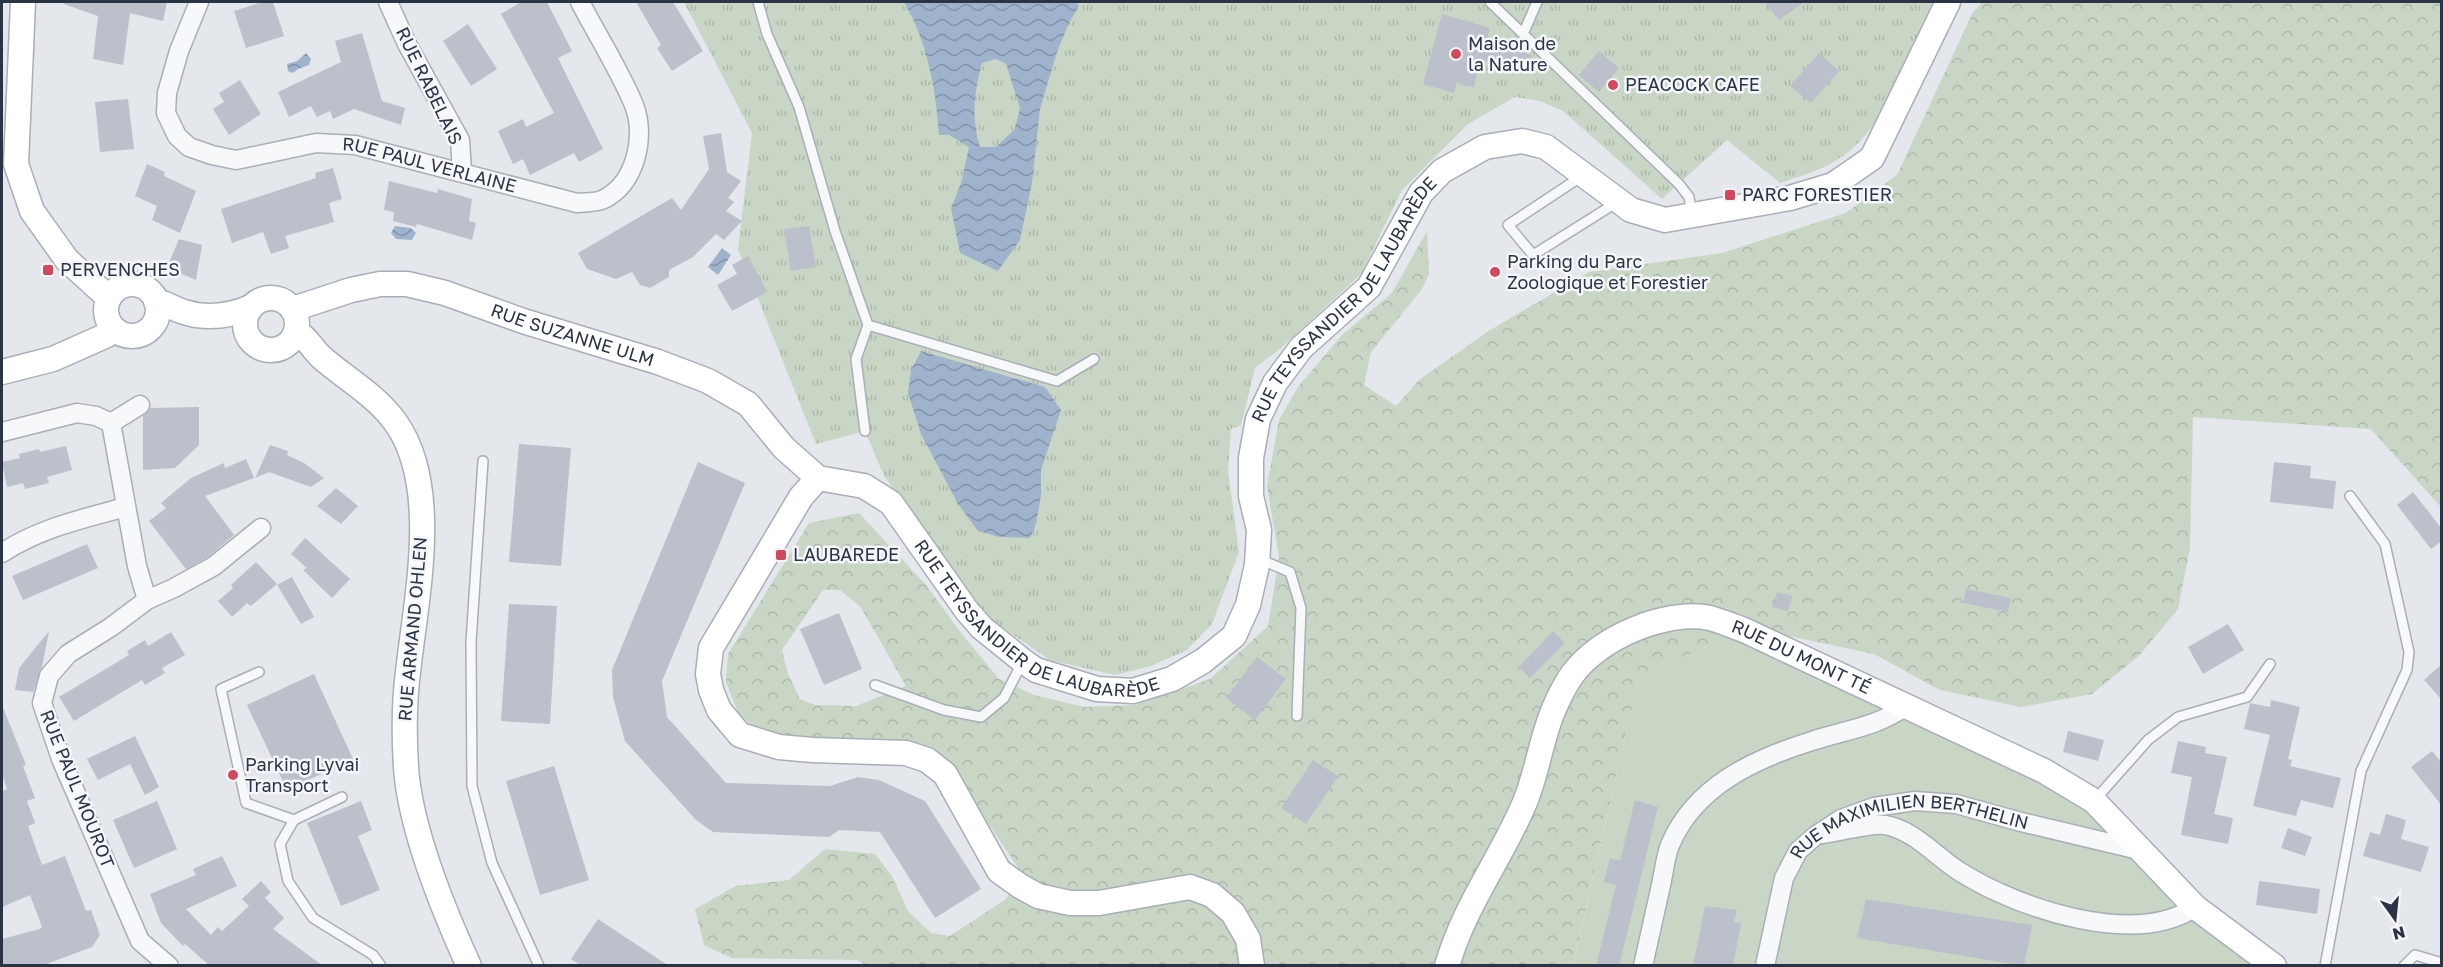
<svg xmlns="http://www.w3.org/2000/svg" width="2443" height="967" viewBox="0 0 2443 967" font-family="'Golos Text',sans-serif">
	<defs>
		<pattern id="forest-crowns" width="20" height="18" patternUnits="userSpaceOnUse" patternTransform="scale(1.5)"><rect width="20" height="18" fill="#c9d6c5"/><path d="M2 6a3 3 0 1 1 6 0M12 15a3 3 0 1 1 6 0" fill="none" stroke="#adb8ab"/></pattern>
		<pattern id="park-tufts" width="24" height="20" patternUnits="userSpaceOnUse" patternTransform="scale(1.5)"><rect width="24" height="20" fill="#c9d6c5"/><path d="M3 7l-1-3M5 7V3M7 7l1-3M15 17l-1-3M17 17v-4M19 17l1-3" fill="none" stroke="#adb8ab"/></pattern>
		<pattern id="water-waves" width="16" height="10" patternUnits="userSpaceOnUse" patternTransform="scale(1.5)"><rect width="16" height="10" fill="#9fb4cc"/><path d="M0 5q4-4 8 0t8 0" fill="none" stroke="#8293a7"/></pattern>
	</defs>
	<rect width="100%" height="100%" fill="#e4e7ec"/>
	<!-- grass -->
	<path fill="#c9d6c5" d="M1744,630L2044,771L2274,966H1573L1639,677Z"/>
	<!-- forest -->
	<path fill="url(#forest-crowns)" fill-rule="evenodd" d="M1983,2H2441V507L2371,429L2193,417L2190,548L2178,609L2139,656L2092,694L2021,707L1940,690L1874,654L1760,630H1744L1639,677L1573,965L867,966L857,960L732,958L704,945L695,909L736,886L789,880L825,849L875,854L892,876L908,911L931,933L950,936L1006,899L1021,872L946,761L800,743L763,733L739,715L726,682L728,654L809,523L859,513L926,585L961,633L999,679L1034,695L1084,707L1135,705L1210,679L1268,626L1279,557L1267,486L1279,420L1298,387L1342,335L1392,293L1427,231L1429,274L1422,289L1371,352L1364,385L1396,406L1419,380L1487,332L1589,272L1722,253L1846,213L1897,175L1973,12ZM823,590H840L860,606L906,686L856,706L815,705L800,699L788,674L782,650Z"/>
	<!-- park -->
	<path fill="url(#park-tufts)" d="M684,2H1933C1908,56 1887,133 1832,163C1816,172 1797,177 1780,183L1727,140L1662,199L1563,111L1540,101L1515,97L1468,124L1402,190L1361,274L1280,349L1255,368L1241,425L1231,429L1228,471L1239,552L1212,624L1187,650L1151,666L1115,675L1050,660L984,615L884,476L865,431L816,444L738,249L752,133Z"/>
	<!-- water -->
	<path fill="url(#water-waves)" fill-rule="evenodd" d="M904,2H1075L1079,6L1069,23L1057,52L1040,109L1032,183L1020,240L998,271L960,253L951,208L961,183L969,147L949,135H939C936,89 927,41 904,2ZM996,59L1006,64L1020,108L1015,129L996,147H980C971,118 974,93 982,63Z
		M306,53L311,59L309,65L298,69L293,73L288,71L287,64L297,61Z
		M395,226L411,228L416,233L412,240L396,239L391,233Z
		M722,248L731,255L718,275L708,267Z
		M921,351L1045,387L1061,410L1041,470V496L1036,524L1030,538L1000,537L978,531L958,504L921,434L908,393L911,370Z"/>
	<!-- building -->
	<path fill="#bbc0ca" d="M65,2H167L163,21L130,13L123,65L93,59L98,16L64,4Z
		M262,2H273L284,36L246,48L234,11Z
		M521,2H547L572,51L558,58L603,149L579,162L574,153L530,175L523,159L513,164L498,131L523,119L526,127L554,113L501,14Z
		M636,2H673L703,51L672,71L657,48L661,45Z
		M1764,2H1804L1779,20Z
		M1442,14L1490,28L1486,42L1532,55L1528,70L1480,59L1474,87L1457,83L1454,93L1423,84Z
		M468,24L497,69L471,86L443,41Z
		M362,33L382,101L405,108L401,125L354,109L333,119L330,111L317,117L311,106L289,117L278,92L341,62L335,41Z
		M1599,51L1619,68L1599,92L1579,75Z
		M1819,53L1839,71L1811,103L1790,86Z
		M240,80L261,114L229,135L213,109L224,102L219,93Z
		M128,99L134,149L100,152L95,102Z
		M721,133L727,172L741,181L728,198L734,202L726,211L742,221L724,240L716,234L693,257L669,270V277L650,288L640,285L632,272L616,279L587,269L578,253L672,198L681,210L709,169L703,136Z
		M147,164L165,172L164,176L196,191L180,233L152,220L157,206L135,196Z
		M333,168L342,199L329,203L334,222L285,236L289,248L271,254L263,232L232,243L221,209L316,178L315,173Z
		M389,181L437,193L438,189L472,199L469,221L476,223L472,240L417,224L416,227L393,221L394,212L384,210Z
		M809,226L816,267L791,271L784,229Z
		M179,239L202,245L196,280L167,268Z
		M748,256L767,292L732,311L717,285L737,274L732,265Z
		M199,407V445L175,468L143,470V416L151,408Z
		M519,444L571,448L561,566L509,562Z
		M270,445L288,451L287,455L304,463L324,478L311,487L269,472L255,478Z
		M66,446L72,470L47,477L49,483L25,489L23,483L7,487L2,462L20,458L19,454L39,449L40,452Z
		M246,459L254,478L205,496L234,535L208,557L186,569L149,521L166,508L161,503L191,478L224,463L225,468Z
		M698,462L745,483L662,681L667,717L726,783L830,786L858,777L879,780L925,801L981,889L935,918L880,832L839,830L829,837L713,832L696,820L625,741L613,697L612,670Z
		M2274,462L2311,466L2310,478L2336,481L2333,509L2270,502Z
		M336,488L358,506L341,524L317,506Z
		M2413,492L2442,529V541L2431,549L2397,505Z
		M305,538L350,579L332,598L303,570L307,568L291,554Z
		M87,544L98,568L23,600L12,576Z
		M256,562L277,584L251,606L247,603L232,617L218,601L233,588L231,585Z
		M292,577L314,617L301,624L277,585Z
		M1966,589L2011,598L2008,612L1963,603Z
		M1777,592L1792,596L1788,611L1772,607Z
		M509,604L557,606L550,724L501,721Z
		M839,613L862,669L824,685L800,629Z
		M2228,624L2244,650L2203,674L2188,647Z
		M49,631L42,667L33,692L15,690L19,668Z
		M1553,631L1565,643L1530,678L1519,667Z
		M171,632L185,655L162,668L165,673L145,685L142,680L74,721L59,697L129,655L127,651L145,640L148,646Z
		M1257,657L1286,679L1255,720L1226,698Z
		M2442,664V700L2424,680Z
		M314,674L353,759L287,790L247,705Z
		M2271,700L2300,707L2288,759L2292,760L2290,766L2341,778L2333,808L2301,800L2296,816L2253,806L2270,735L2244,729L2250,703L2270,707Z
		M2,705L26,765L23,766L35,798L27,801L35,823L28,826L42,865L65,856L86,911L91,910L100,935L92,947L41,966H2V939L40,929L42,927L30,895L2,907V791L7,789L2,774Z
		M2068,731L2104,740L2098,761L2063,752Z
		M135,736L159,787L145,795L130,764L98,780L87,759Z
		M2178,741L2206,747L2205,753L2227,757L2214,814L2233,818L2228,844L2181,835L2192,777L2171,773Z
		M2432,751L2442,763V806L2411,767Z
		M1313,760L1338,776L1306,824L1281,808Z
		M554,766L589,880L540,895L506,781Z
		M1635,800L1658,807L1619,966H1596L1616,885L1604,882L1610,858L1620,861Z
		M157,801L177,849L134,868L113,820Z
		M361,801L372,830L358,836L380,890L341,906L307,823Z
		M2386,814L2406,820L2401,839L2429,847L2421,872L2363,856L2370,832L2380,835Z
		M2288,828L2312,837L2305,856L2281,848Z
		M222,856L237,886L186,909L211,935L218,927L222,931L249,906L242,899L261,881L271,892L265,898L284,918L273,929L323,966H210L185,944L183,946L161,923L150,894L196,875L193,869Z
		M2259,881L2320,889L2317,914L2256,905Z
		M1866,899L2032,925L2024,966L1857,938Z
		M1705,906L1737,910L1734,922L1741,923L1733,966H1693Z
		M598,919L669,966H582L571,959Z"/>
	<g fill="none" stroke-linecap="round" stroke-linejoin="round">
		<defs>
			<path id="lane" d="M758,2L767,34L799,107L835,231L868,325L856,359L865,431
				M1490,2L1679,184L1689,197L1692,214
				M1523,34L1537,2
				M1582,176L1508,225L1533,255L1619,201
				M868,325L1057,381L1094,359
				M483,461L471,642L472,786L492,863L539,966
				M1259,559L1290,572L1301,608L1297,716
				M259,672L221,689L246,803L294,820
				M875,685L944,710L981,717L1004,698L1023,661
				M342,797L294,820L280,844L288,881L313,918L373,955L381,966
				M2094,801L2148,740L2178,717L2247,697L2270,664
				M2325,966L2361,771L2407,670L2409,652L2385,544L2350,496
				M2404,966L2415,955L2442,963"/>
			<g id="street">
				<path id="s1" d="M199,2L179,51L167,93L166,113L177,136L189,147L212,155L236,160L316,143L355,145L577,203C585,202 597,203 604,199C636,183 646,136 634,105C619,69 597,35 580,2"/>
				<path d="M388,2L407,44L460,140L462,172"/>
				<path d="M111,423L137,566L147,600"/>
				<path d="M2,432L77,413L96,416L111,423L140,405"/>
				<path d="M2,553C40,528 82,519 126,507"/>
				<path d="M1822,834C1837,832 1872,823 1885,825C1915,830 1937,858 1962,873C2018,908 2135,948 2195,907"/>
				<path d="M169,966L140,941L61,759L42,703L49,676L68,654L111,627L147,600L174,588L214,566L261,528"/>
				<path d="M1643,966C1649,939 1655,912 1661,885C1664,872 1665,858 1670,845C1695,786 1754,759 1812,741C1845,730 1877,727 1906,706"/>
				<path id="s2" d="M1765,966L1784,878L1798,851L1815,836L1841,819L1874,807L1915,801L1956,804L2021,822L2139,850"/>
			</g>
			<g id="secondary">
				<path d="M23,2L16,164L32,211L67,260L109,298"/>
				<circle cx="132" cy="310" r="26"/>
				<circle cx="271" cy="324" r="26"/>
				<path d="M156,301C166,303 174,309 184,312C206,319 230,316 251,307"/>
				<path id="s3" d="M293,309L351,290L380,284H407L445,293L523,321L658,362L708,381L748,404L784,448L818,478L864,486L891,503L967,611L982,628L1023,661L1036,670L1097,689L1133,691L1172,679L1203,661L1234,636L1248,605L1257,565L1259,530L1251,496V458L1258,419L1275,383L1301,348L1369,287L1421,193L1442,171L1485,147L1522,141L1546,147L1631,210L1665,220L1790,198L1833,185L1872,158L1948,2"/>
				<path d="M296,331C307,338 312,348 321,357C346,379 376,395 396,423C441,487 416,598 408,672C404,703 404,735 406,767C410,829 443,909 469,966"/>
				<path d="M2,372L53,359L107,335L114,329"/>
				<path d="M818,478L801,497L711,648L708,674L711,690L719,710L740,735L779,747L812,750L906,753L927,760L945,774L999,871L1020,886L1038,896L1070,903H1099L1190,887L1212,895L1233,913L1248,939L1252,966"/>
				<path id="s4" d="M1447,966C1465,904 1501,859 1525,802C1537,773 1541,740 1553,711C1558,699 1565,685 1572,675C1598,638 1666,609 1710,618C1721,621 1733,626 1744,630L2044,771L2094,801L2195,907L2274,966"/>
			</g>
		</defs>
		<!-- lane casing -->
		<use href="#lane" stroke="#a9aeb7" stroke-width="12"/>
		<!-- street casing -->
		<use href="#street" stroke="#a9aeb7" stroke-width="21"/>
		<!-- secondary casing -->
		<use href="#secondary" stroke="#a9aeb7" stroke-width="27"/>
		<!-- lane -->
		<use href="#lane" stroke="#f7f8fa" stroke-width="9"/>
		<!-- street -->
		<use href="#street" stroke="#f7f8fa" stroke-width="18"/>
		<!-- secondary -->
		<use href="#secondary" stroke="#fff" stroke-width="24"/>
	</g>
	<!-- markers -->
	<g fill="#d1495b" stroke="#f4f6f9" stroke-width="2">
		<circle cx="1456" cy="54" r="6"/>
		<circle cx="1613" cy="85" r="6"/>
		<rect x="1724" y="189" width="12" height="12" rx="3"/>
		<rect x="42" y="264" width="12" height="12" rx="3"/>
		<circle cx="1495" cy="272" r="6"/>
		<rect x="775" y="549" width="12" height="12" rx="3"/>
		<circle cx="233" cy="775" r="6"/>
	</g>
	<g text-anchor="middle" stroke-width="5" stroke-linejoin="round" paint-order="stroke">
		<!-- poi labels -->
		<g font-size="18" fill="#2b3445" stroke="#f4f6f9" text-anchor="start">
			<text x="1468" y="50">Maison de<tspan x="1468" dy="21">la Nature</tspan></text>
			<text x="1625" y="91">PEACOCK CAFE</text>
			<text x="1742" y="201">PARC FORESTIER</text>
			<text x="1507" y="268">Parking du Parc<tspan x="1507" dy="21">Zoologique et Forestier</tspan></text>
			<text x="60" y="276">PERVENCHES</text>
			<text x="793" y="561">LAUBAREDE</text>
			<text x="245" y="771">Parking Lyvai<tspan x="245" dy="21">Transport</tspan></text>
		</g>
		<!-- street labels -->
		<g font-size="18" fill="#2b3445" stroke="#f4f6f9">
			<text transform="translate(429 86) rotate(64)" y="6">RUE RABELAIS</text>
			<text dy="6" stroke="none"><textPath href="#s1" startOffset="405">RUE PAUL VERLAINE</textPath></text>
			<text dy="6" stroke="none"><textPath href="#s3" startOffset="1472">RUE TEYSSANDIER DE LAUBARÈDE</textPath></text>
			<text dy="6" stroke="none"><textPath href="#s3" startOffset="291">RUE SUZANNE ULM</textPath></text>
			<text dy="6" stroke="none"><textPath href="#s3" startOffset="860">RUE TEYSSANDIER DE LAUBARÈDE</textPath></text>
			<text transform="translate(413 629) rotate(-85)" y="6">RUE ARMAND OHLEN</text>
			<text dy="6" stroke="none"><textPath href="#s4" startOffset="573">RUE DU MONT TÉ</textPath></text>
			<text transform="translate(77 789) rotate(68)" y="6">RUE PAUL MOUROT</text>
			<text dy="6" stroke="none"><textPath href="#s2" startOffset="240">RUE MAXIMILIEN BERTHELIN</textPath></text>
		</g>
	</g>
	<!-- border -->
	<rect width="2443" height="967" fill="none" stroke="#2b3445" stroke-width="6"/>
	<!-- north arrow -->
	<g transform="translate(2395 919) rotate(165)" stroke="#f4f6f9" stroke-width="4.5" paint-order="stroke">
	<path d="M0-4.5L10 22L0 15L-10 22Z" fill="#2b3445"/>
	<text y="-9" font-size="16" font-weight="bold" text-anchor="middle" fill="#2b3445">N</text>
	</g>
</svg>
